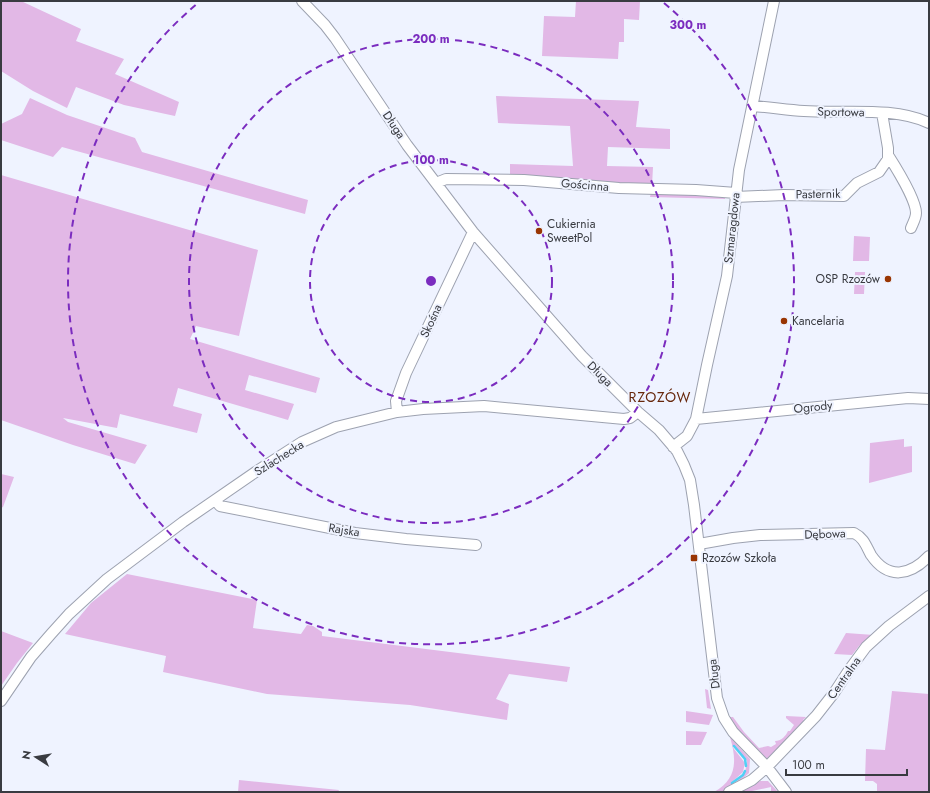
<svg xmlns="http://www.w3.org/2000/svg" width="930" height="793" viewBox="0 0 930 793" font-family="Jost,sans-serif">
	<rect width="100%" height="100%" fill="#eff3ff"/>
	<!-- green -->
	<path fill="#e2b8e6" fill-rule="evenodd" d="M1,1H21L81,29L76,41L124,59L115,74L179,102L175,116L124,105L76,87L67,108L33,91L1,71Z
		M576,1H640L639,20L624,19V42H619L618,59L542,56L544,16L575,17Z
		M496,96L639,101L636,127L670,129V149L608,147L607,166L653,167L652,186L510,177V164L573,166L570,126L498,123Z
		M30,98L67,115L135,138L142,152L308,200L305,214L62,147L53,157L1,140V124L22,114Z
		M1,175L258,250L239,336L196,326L190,339L320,378L316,393L249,375L245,390L294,404L288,420L178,388L173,406L202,414L197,433L120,414L117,428L63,418L68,422L147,445L135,464L73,445L1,420Z
		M651,192L725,195V199L650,197Z
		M854,236L870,237L869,261H853Z
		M855,272H865L864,294H854Z
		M904,439V447L912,446V472L869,483L870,443Z
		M1,474L14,477L3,507L1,508Z
		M127,574L257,600L253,628L301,634L307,625L313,626L322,632V636L570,667L567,682L509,674L496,699L509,704L507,720L410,705L267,694L163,672L166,656L65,634L91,603Z
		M1,631L33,643L17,663L1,686Z
		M846,633L874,635L859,646L852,655L834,654Z
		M705,689L708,690L711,709L707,708Z
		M892,691L929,694V792H877V784L873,781H865L866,749L885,750Z
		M686,711L713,715L709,725L686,722Z
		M786,716L806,717L803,720L805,721L769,759C755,756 737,729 729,717H733L744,732L759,748L768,746L771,747L776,744L775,741C781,741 786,736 788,731H790L794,725L786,718Z
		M686,731L707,732L701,745H686Z
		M730,737L750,759L749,773L741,780L742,782C731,788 727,792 714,792C737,779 737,761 730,737ZM735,746L747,761C746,773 743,777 733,784L732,782L743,772L745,763L734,749L733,747Z
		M239,780L339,790L338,792H238Z
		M760,781H768L778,792H771V787L747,792H736L744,787L746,789Z"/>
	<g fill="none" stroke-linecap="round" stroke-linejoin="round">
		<!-- stream -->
		<path stroke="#50d0f5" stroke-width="2.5" d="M734,746L745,759L746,766
			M732,783L743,775L745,771"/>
		<defs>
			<path id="minor" d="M302,1L325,25L335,38L407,145L473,232L582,356L638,412L659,430L677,451L684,465L690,480L694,505L717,698L724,718L733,732L767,767L786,792
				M752,106C769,107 787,110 804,111C844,114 893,106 929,123
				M888,155C895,166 916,200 916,213C916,218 913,223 911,228
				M436,183L446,179L524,180L619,188L696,190L736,193
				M735,197L784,195L844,196L857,183L879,172L888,159V148L882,113
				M397,412L396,401L406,373L473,232
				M696,419L908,398L929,399
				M673,447L687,436L696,419L707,365L727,276L739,170L774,1
				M215,500L220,506L355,533L406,539L476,545
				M699,544L733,538L760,535L854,533C864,538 866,546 871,555C888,580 910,576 929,556
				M1,701L31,657L51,634L69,614L107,579L183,522L257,471L302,442L336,427L397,412L423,409L484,406L624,419L630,418L638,412
				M729,792L752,780L767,767L816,716L834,693L849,670L866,647L889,626L929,596"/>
		</defs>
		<!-- minor casing -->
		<use href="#minor" stroke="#9da2b0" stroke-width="12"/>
		<!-- minor -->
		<use href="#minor" stroke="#fff" stroke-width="10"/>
	</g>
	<!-- distance rings -->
	<g fill="none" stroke="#7b2cbf" stroke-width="2" stroke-dasharray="7 5">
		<circle cx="431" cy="281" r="121"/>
		<circle cx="431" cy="281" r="242"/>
		<path d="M664 3A363 363 0 1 1 198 3"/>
	</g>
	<!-- markers -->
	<g fill="#993503" stroke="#eff3ff" stroke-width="1.5">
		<circle cx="539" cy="231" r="4"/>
		<circle cx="888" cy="279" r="4"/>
		<circle cx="784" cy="321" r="4"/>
		<rect x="690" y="554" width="8" height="8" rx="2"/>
	</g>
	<g text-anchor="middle" stroke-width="4" stroke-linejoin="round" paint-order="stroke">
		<!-- street labels -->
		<g font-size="12" fill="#393b41" stroke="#eff3ff">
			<text transform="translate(841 112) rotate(1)" y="4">Sportowa</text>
			<text transform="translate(394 125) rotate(56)" y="4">Długa</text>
			<text transform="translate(585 185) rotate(5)" y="4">Gościnna</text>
			<text transform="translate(818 194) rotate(-1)" y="4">Pasternik</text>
			<text transform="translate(732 228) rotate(-84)" y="4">Szmaragdowa</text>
			<text transform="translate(431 321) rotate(-65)" y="4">Skośna</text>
			<text transform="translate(600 374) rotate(45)" y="4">Długa</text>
			<text transform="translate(813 407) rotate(-6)" y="4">Ogrody</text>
			<text transform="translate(279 458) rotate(-32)" y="4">Szlachecka</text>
			<text transform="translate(344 530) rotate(9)" y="4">Rajska</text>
			<text transform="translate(825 534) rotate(-2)" y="4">Dębowa</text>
			<text transform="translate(714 674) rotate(-97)" y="4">Długa</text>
			<text transform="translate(844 678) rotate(-55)" y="4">Centralna</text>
		</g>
		<!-- poi labels -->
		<g font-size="12" fill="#393b41" stroke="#eff3ff" text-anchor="start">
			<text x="547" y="228">Cukiernia<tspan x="547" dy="14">SweetPol</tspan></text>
			<text x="880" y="283" text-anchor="end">OSP Rzozów</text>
			<text x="792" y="325">Kancelaria</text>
			<text x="702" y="562">Rzozów Szkoła</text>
		</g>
		<!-- quarter labels -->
		<g font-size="14" letter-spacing="1" fill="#67270c" stroke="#eff3ff">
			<text x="660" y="402">RZOZÓW</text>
		</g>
	</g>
	<circle cx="431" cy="281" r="6" fill="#7b2cbf" stroke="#eff3ff" stroke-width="2"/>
	<g font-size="12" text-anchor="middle" font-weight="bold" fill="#7b2cbf" stroke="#eff3ff" stroke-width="4" stroke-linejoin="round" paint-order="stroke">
		<text x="688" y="29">300 m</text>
		<text x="431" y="43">200 m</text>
		<text x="431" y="164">100 m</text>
	</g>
	<!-- border -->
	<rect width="930" height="793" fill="none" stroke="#393b41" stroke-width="4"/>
	<!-- north arrow -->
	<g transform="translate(36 757) rotate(282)" stroke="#eff3ff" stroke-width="3" paint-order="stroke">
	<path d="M0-3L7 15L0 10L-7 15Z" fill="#393b41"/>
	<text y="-6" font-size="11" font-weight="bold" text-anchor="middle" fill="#393b41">N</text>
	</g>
	<!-- scale -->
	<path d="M786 769v6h121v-6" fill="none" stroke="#393b41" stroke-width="2"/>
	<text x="792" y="769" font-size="12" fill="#393b41" stroke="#eff3ff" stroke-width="3" paint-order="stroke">100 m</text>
</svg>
